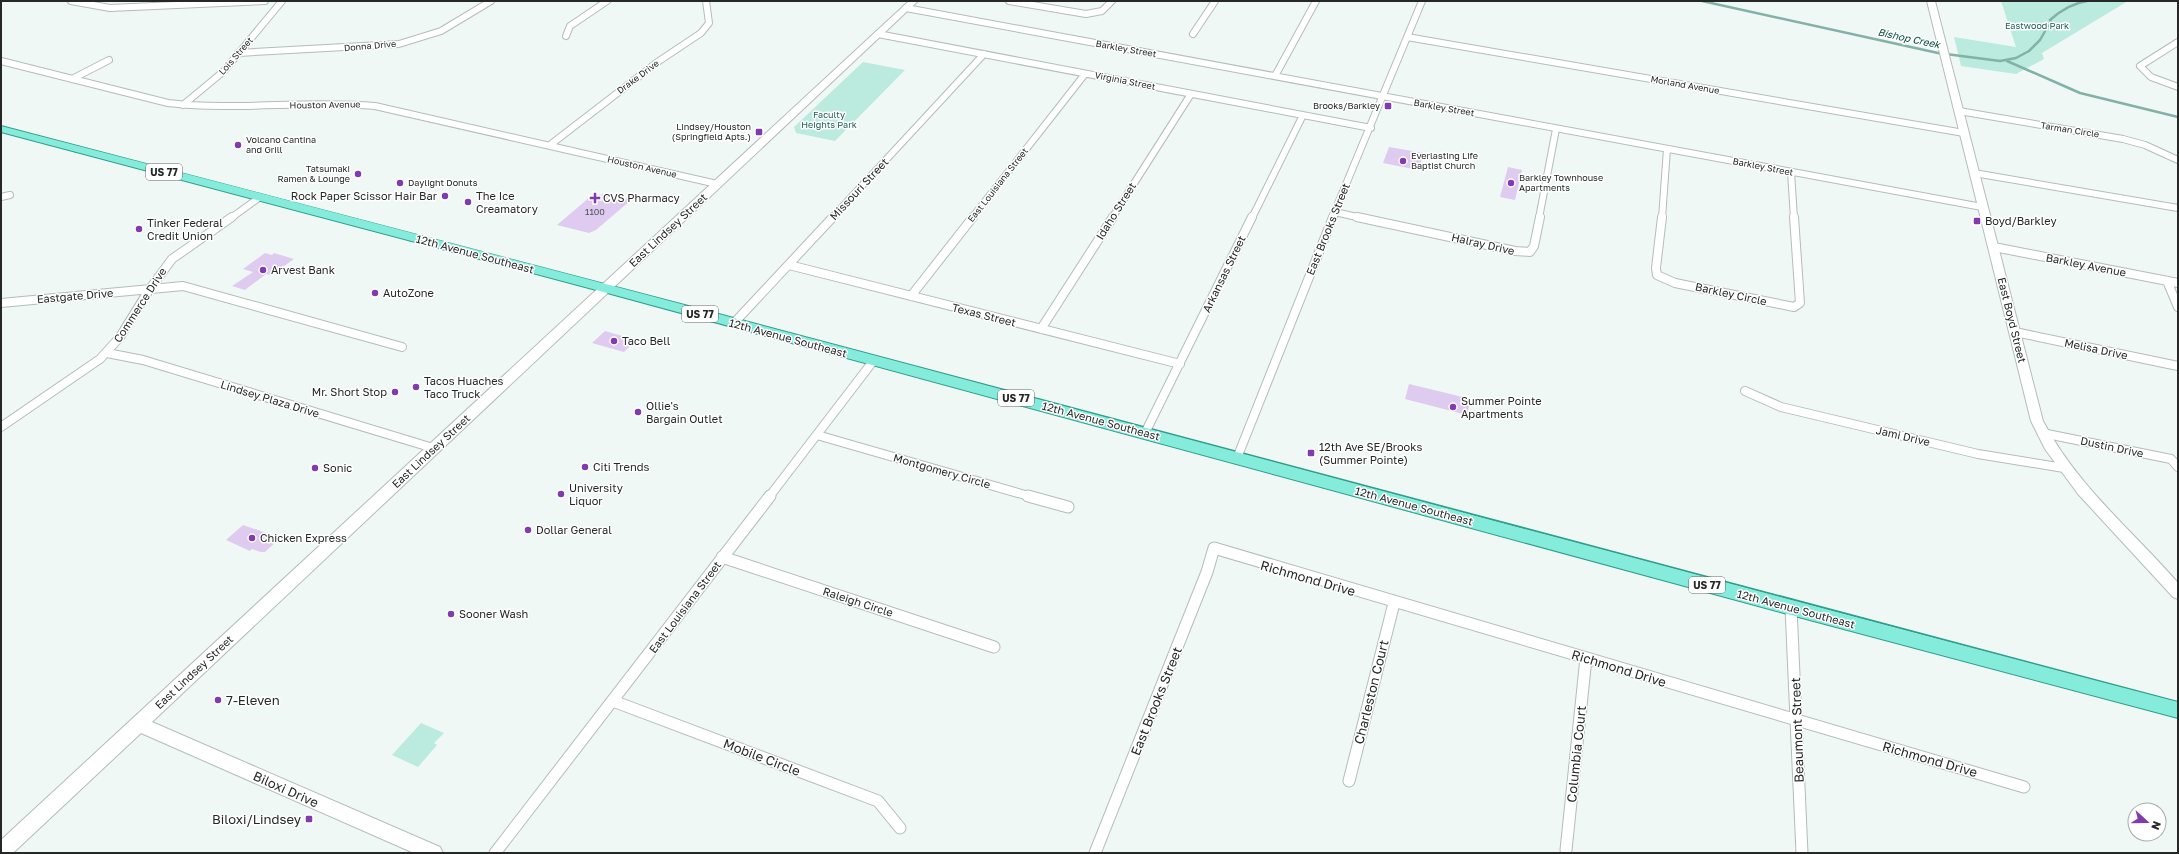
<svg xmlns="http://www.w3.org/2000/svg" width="2179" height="854" viewBox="0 0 2179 854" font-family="'Golos Text',sans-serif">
	<rect width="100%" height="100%" fill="#f0f8f6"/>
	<!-- green -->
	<path fill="#bbeade" d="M2001,1H2128L2042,53L2044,59L2016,74L1961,66L1954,37L2016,47Z
		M863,62L905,70L835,141L796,133L794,127Z
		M421,723L444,733L434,743L437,745L418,767L392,755Z"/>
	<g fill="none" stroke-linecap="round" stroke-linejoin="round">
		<!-- stream -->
		<path stroke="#82b1a6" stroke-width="2.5" d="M1702,1L1938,53L2000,61L2016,58L2029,51L2040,40L2048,26L2053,25L2050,20C2060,11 2073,3 2087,1
			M2007,61L2080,93L2178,117"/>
	</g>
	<!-- building -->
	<path fill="#decbef" d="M1389,147L1424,153L1418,170L1383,163Z
		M1508,167L1522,170L1515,200L1500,197Z
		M597,191L598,195L606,194L631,200L596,230L589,233L557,225Z
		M265,253L272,255L274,253L294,259L271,275L266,274L245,290L232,286L253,272L243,269Z
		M605,331L636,340L624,352L592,343Z
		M1409,384L1471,399L1467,415L1405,399Z
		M243,525L278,537L279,539L265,552H261L252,549L250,551L226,540Z"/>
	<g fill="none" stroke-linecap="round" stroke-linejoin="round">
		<defs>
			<path id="street-far2" d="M71,1L110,8L265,1
				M1009,1L1086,14L1102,11L1112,1
				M906,8L1982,207
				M878,34L1371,128
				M1193,34L1215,1
				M566,36L570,26L607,1
				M1407,37L1964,133
				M2178,42L2140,66L2151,77L2178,87
				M238,53L399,44L441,31L491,1
				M1,61L168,103C237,111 306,100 375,106L717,184
				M1275,76L1316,1
				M72,79L109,60
				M183,105L224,71L282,1
				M1959,111L2123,139L2145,145L2178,160
				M550,145L659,61L701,33L709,23L706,1
				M1791,172L1794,218
				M1974,173L2178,208
				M1,197L10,195
				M1335,212L1361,218
				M231,218L260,197
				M832,218L984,54
				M972,218L1085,74
				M1112,218L1191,94
				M1252,218L1303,115
				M1332,218L1422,1
				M1539,218L1556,129
				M1662,218L1667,149"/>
			<path id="street-far1" d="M1357,217L1515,251L1530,252L1534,246L1540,217
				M1662,217L1656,268L1657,275L1675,283L1794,307L1800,303L1794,217
				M1994,247L2178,283
				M789,265L1180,364
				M2167,281L2178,307
				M911,296L973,217
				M1,303L183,286L402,347
				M734,323L833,217
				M1041,329L1113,217
				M2015,332L2178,366
				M107,353L143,360L433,448
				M1745,391L1781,407L1978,454L2064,468
				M1,427L100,359L120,337L149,290L172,259L232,217
				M1145,433L1252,217
				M2042,433L2171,459L2178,467
				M817,435L1032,497
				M1237,458L1333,217
				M769,497L874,360"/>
			<path id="street" d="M1028,496L1068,507
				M722,557L994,647
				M1791,608L1802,853
				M613,701L878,801L900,828
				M1349,781L1394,603
				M1566,850L1586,658
				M495,853L770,496
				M1095,853L1207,572L1214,548L2024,787"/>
			<path id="secondary" d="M909,1H918L152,722L440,847L443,853H414L141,733L13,853H1V840Z
				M1927,1H1935L2043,421C2077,486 2131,529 2178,583V599L2173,597L2078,494L2045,449L2031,421Z"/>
			<path id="primary" d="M1,126C728,313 1452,512 2178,702V718L1791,615L600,291L1,132Z"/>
		</defs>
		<!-- street-far2 casing -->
		<use href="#street-far2" stroke="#b5bcba" stroke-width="8"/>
		<!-- street-far1 casing -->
		<use href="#street-far1" stroke="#b5bcba" stroke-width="10"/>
		<!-- street casing -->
		<use href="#street" stroke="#b5bcba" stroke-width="13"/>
		<!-- secondary casing -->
		<use href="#secondary" stroke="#b5bcba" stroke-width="2"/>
		<!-- primary casing -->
		<use href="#primary" stroke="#2f9e8b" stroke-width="2"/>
		<!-- street-far2 -->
		<use href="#street-far2" stroke="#fff" stroke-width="6"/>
		<!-- street-far1 -->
		<use href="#street-far1" stroke="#fff" stroke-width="8"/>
		<!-- street -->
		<use href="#street" stroke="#fff" stroke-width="11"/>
		<!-- secondary -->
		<use href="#secondary" fill="#fff" fill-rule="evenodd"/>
		<!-- primary -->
		<use href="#primary" fill="#85ebda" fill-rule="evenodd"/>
	</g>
	<!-- markers -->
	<g fill="#813baf" stroke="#fff" stroke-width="1.5">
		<rect x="1384" y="102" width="8" height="8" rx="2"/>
		<rect x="755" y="128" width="8" height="8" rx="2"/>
		<circle cx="238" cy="145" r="4"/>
		<circle cx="1403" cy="161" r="4"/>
		<circle cx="358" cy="174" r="4"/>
		<circle cx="400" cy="183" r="4"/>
		<circle cx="1511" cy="183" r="4"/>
		<circle cx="445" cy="196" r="4"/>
		<path d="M593 192h4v4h4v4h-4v4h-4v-4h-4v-4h4z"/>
		<circle cx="468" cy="202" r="4"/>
		<rect x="1973" y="217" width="8" height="8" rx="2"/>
		<circle cx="139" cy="229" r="4"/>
		<circle cx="263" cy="270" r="4"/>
		<circle cx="375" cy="293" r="4"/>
		<circle cx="614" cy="341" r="4"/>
		<circle cx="416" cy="387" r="4"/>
		<circle cx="395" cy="392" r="4"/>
		<circle cx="1453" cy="407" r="4"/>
		<circle cx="638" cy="412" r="4"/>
		<rect x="1307" y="449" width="8" height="8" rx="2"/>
		<circle cx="585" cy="467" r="4"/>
		<circle cx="315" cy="468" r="4"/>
		<circle cx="561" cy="494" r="4"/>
		<circle cx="528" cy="530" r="4"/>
		<circle cx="252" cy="538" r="4"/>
		<circle cx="451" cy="614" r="4"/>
		<circle cx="218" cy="700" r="4"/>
		<rect x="305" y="815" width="8" height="8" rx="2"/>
	</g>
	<g text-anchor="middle" stroke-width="3" stroke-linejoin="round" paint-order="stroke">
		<!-- far-park labels -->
		<g font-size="9" fill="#1f5d52" stroke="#fff">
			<text x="2037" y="29">Eastwood Park</text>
			<text x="829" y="118">Faculty<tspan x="829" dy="10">Heights Park</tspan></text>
		</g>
		<!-- far-street labels -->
		<g font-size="9" fill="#252827" stroke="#fff">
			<text transform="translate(370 46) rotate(-5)" y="3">Donna Drive</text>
			<text transform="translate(1126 49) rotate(10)" y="3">Barkley Street</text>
			<text transform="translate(236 56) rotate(-49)" y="3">Lois Street</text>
			<text transform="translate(638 77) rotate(-37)" y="3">Drake Drive</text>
			<text transform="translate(1125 81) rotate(11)" y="3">Virginia Street</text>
			<text transform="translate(1685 85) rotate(10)" y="3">Morland Avenue</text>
			<text transform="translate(325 105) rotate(-1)" y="3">Houston Avenue</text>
			<text transform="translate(1444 108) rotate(10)" y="3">Barkley Street</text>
			<text transform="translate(2070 130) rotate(9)" y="3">Tarman Circle</text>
			<text transform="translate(642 167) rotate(13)" y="3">Houston Avenue</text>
			<text transform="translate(1763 167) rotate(11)" y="3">Barkley Street</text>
			<text transform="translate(998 185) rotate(-52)" y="3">East Louisiana Street</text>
		</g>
		<!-- far-poi labels -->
		<g font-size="9" fill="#252827" stroke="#fff" text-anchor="start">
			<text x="1380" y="109" text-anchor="end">Brooks/Barkley</text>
			<text x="751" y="130" text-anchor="end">Lindsey/Houston<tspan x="751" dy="10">(Springfield Apts.)</tspan></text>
			<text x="246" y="143">Volcano Cantina<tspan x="246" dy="10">and Grill</tspan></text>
			<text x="1411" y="159">Everlasting Life<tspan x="1411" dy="10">Baptist Church</tspan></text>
			<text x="350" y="172" text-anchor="end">Tatsumaki<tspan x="350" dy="10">Ramen &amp; Lounge</tspan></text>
			<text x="1519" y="181">Barkley Townhouse<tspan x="1519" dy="10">Apartments</tspan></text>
			<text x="408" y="186">Daylight Donuts</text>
		</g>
		<!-- number labels -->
		<g font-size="9" fill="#535159">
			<text x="595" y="215">1100</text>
		</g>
		<!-- far-water labels -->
		<g font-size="10" font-style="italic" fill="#044a40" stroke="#fff">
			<text transform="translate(1909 38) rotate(12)" y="4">Bishop Creek</text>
		</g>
		<!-- shield labels -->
		<g fill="#fff" stroke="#666868" stroke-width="1">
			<rect x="146" y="164" width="36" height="16" rx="3"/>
			<rect x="682" y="306" width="36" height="16" rx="3"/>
			<rect x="998" y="390" width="36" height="16" rx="3"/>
			<rect x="1689" y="577" width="36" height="16" rx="3"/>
		</g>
		<g font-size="10" font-weight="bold" fill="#252827">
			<text x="164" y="176">US 77</text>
			<text x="700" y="318">US 77</text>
			<text x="1016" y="402">US 77</text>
			<text x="1707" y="589">US 77</text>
		</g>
		<!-- street labels -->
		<g font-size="11" fill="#252827" stroke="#fff">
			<text transform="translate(859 189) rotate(-47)" y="4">Missouri Street</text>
			<text transform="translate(1116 211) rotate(-58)" y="4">Idaho Street</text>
			<text transform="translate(1328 229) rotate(-68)" y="4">East Brooks Street</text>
			<text transform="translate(668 230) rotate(-43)" y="4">East Lindsey Street</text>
			<text transform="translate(1483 244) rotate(13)" y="4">Halray Drive</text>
			<text transform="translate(475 254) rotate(15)" y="4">12th Avenue Southeast</text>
			<text transform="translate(2086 265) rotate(11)" y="4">Barkley Avenue</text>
			<text transform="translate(1224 274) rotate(-64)" y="4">Arkansas Street</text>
			<text transform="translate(1731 294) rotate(12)" y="4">Barkley Circle</text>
			<text transform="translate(75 296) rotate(-5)" y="4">Eastgate Drive</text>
			<text transform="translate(140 305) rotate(-57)" y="4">Commerce Drive</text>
			<text transform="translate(984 315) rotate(14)" y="4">Texas Street</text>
			<text transform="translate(2012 320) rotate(76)" y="4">East Boyd Street</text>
			<text transform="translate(788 338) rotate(15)" y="4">12th Avenue Southeast</text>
			<text transform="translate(2096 349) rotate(12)" y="4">Melisa Drive</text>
			<text transform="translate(270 399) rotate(17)" y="4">Lindsey Plaza Drive</text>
			<text transform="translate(1101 421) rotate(15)" y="4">12th Avenue Southeast</text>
			<text transform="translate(1903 436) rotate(13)" y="4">Jami Drive</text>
			<text transform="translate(2112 447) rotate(12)" y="4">Dustin Drive</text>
			<text transform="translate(431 451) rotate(-43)" y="4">East Lindsey Street</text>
			<text transform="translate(942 471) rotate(16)" y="4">Montgomery Circle</text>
			<text transform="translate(1414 506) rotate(15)" y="4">12th Avenue Southeast</text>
			<text transform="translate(858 602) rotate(18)" y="4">Raleigh Circle</text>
			<text transform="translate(685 607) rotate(-53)" y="4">East Louisiana Street</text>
			<text transform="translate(1796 609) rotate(15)" y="4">12th Avenue Southeast</text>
			<text transform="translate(194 672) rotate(-43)" y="4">East Lindsey Street</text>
		</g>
		<!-- poi labels -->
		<g font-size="11" fill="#252827" stroke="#fff" text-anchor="start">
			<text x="437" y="200" text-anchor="end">Rock Paper Scissor Hair Bar</text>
			<text x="476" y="200">The Ice<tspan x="476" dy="13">Creamatory</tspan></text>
			<text x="603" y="202">CVS Pharmacy</text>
			<text x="1985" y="225">Boyd/Barkley</text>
			<text x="147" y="227">Tinker Federal<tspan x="147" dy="13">Credit Union</tspan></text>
			<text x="271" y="274">Arvest Bank</text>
			<text x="383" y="297">AutoZone</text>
			<text x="622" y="345">Taco Bell</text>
			<text x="424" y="385">Tacos Huaches<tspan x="424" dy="13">Taco Truck</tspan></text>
			<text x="387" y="396" text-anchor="end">Mr. Short Stop</text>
			<text x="1461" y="405">Summer Pointe<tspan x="1461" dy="13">Apartments</tspan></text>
			<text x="646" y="410">Ollie's<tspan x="646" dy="13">Bargain Outlet</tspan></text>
			<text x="1319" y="451">12th Ave SE/Brooks<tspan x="1319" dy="13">(Summer Pointe)</tspan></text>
			<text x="593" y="471">Citi Trends</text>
			<text x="323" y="472">Sonic</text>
			<text x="569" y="492">University<tspan x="569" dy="13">Liquor</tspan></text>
			<text x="536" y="534">Dollar General</text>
			<text x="260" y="542">Chicken Express</text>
			<text x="459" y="618">Sooner Wash</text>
		</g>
		<!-- near-street labels -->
		<g font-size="13" fill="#252827" stroke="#fff">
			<text transform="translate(1308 578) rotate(16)" y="5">Richmond Drive</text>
			<text transform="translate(1619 668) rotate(17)" y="5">Richmond Drive</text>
			<text transform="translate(1371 692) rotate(-76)" y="5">Charleston Court</text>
			<text transform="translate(1156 701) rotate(-68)" y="5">East Brooks Street</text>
			<text transform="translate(1797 730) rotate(-92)" y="5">Beaumont Street</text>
			<text transform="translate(1576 754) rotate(-84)" y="5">Columbia Court</text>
			<text transform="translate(762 757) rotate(21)" y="5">Mobile Circle</text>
			<text transform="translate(1930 759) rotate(16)" y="5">Richmond Drive</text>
			<text transform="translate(286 789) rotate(24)" y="5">Biloxi Drive</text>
		</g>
		<!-- near-poi labels -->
		<g font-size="13" fill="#252827" stroke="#fff" text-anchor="start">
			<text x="226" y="705">7-Eleven</text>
			<text x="301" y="824" text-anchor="end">Biloxi/Lindsey</text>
		</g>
	</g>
	<!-- border -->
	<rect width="2179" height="854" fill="none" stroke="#252827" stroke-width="4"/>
	<!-- north arrow -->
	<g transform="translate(2147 822) rotate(111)"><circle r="19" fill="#ffffff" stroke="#a8a9a9"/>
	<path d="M0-3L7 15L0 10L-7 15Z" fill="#813baf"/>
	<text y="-6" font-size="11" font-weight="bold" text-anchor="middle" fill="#252827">N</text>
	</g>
</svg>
